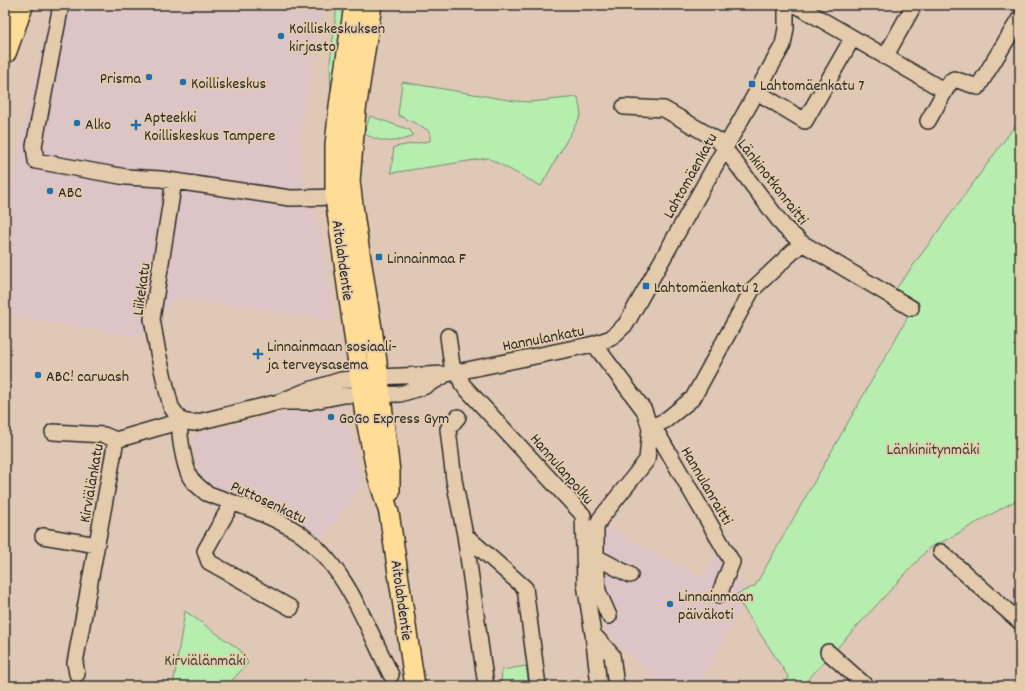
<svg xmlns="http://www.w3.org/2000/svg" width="1025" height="691" viewBox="0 0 1025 691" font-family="Dekko,sans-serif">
	<rect width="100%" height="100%" fill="#e0c8b7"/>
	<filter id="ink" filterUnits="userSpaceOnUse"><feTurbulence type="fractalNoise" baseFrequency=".025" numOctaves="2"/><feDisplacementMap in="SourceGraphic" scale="8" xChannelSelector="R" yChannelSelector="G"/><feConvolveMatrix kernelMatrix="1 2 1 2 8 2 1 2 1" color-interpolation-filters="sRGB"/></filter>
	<g filter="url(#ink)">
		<!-- built -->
		<path fill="#ddc4c6" d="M50,5H324L299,139L300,149L303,176L321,236L333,320L175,298L139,337L5,315V222L24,124L49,16Z
			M330,403L338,404L343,407L364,483L320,542L307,530L209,484L201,476L192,441L196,434Z
			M590,524H601L702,578L718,548L748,598L698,686H663L609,634L596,609Z"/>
		<!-- green -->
		<path fill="#b7eeb0" stroke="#718c6e" d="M337,5H343L344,30L331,98L330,63Z
			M402,82L515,101L530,102L578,97L581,115L541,186L488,158L391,173L394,147L430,141V132L423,127L398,115Z
			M370,116L410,130L413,135L412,137C391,143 384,143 364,134Z
			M1020,119V498L946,540L930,547L802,686H782L789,678L735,595L755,586L909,315L919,302L896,289Z
			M185,611L240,650L248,663L227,686H173Z
			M526,666L529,686H501L502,670Z"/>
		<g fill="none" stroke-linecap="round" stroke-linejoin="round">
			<defs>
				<path id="minor" d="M61,5L34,146L36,161L126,177L161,179L290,198L345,197
					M796,5L945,91L928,121
					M885,57L914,5
					M945,91L951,81L954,79L978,87L1020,18
					M757,92L805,121L852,39
					M624,107L664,109L719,141L784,227L802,243L911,308
					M174,181L152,319L158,353L171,407L181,421
					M448,336L453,373
					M594,344L644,410L650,428L647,460L600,519L596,528V557L630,575
					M459,372L462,384L583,515L585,584L593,634L612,655L616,686
					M287,402H309L344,395L400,394L423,387L442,377
					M458,417L448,429L454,480L465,535L486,686
					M181,421C177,432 185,467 190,477C194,484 201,488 206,493C236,504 269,514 296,531C345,563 366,625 391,675
					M650,428L666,420L693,398L752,290L802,243
					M650,428L659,436L732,562L719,595
					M53,432L104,435L116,440
					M116,440L181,421L194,423L279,402L306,391L341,380L378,377L447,374L594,344L611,338L626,324L783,45L786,28V5
					M232,503L205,551L209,562L291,608
					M465,535L525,588L538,686
					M43,536L97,545
					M941,552L1020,622
					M596,557L598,591L609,616
					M593,634L599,686
					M828,652L866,686
					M77,674L75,663L116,440"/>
				<path id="major" d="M354,5L339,106L335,145V198L365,415L377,474L389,513L415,686
					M372,5L356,110L350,181L355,221L376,354L390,472V492"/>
				<path id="highway" d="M5,52L22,5"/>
			</defs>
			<!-- minor casing -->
			<use href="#minor" stroke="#2b2b2b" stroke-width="18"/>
			<!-- major casing -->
			<use href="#major" stroke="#2b2b2b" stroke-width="22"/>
			<!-- highway casing -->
			<use href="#highway" stroke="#2b2b2b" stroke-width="25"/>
			<!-- minor -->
			<use href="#minor" stroke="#e3cbab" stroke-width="15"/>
			<!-- major -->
			<use href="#major" stroke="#ffdd96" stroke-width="19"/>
			<!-- highway -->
			<use href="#highway" stroke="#ffdd96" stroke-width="22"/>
		</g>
	</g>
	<!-- markers -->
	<g fill="#1f6fb2" stroke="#e3cbab" stroke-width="1.5">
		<circle cx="281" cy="36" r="4"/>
		<circle cx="149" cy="77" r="4"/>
		<circle cx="183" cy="82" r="4"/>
		<rect x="748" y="80" width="8" height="8" rx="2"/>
		<circle cx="77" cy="123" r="4"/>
		<path d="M134 119h4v4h4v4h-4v4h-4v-4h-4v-4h4z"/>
		<circle cx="50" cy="191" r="4"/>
		<rect x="375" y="253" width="8" height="8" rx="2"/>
		<rect x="642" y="282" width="8" height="8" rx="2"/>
		<path d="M256 348h4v4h4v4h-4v4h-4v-4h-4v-4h4z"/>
		<circle cx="38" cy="375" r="4"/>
		<circle cx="331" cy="417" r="4"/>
		<circle cx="670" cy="604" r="4"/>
	</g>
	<g text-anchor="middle" stroke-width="3.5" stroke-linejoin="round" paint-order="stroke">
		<!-- poi labels -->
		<g font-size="16" fill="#2b2b2b" stroke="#e3cbab" text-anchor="start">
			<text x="289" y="33">Koilliskeskuksen<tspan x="289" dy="18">kirjasto</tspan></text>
			<text x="141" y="83" text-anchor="end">Prisma</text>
			<text x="191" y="88">Koilliskeskus</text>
			<text x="760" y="90">Lahtomäenkatu 7</text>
			<text x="144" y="122">Apteekki<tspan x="144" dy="18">Koilliskeskus Tampere</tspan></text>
			<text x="85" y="129">Alko</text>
			<text x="58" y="197">ABC</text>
			<text x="387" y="263">Linnainmaa F</text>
			<text x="654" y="292">Lahtomäenkatu 2</text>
			<text x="267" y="351">Linnainmaan sosiaali-<tspan x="267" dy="18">ja terveysasema</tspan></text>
			<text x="46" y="381">ABC! carwash</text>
			<text x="339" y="423">GoGo Express Gym</text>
			<text x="678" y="601">Linnainmaan<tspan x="678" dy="18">päiväkoti</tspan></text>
		</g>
		<!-- street labels -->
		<g font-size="16" fill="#2b2b2b" stroke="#e3cbab">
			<text transform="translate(689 175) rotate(-61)" y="6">Lahtomäenkatu</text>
			<text transform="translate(774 181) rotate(52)" y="6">Länkinotkonraitti</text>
			<text transform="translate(344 260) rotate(82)" y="6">Aitolahdentie</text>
			<text transform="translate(140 289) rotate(-82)" y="6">Liikekatu</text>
			<text transform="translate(543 337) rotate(-11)" y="6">Hannulankatu</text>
			<text transform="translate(563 468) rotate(49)" y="6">Hannulanpolku</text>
			<text transform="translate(90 483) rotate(-80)" y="6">Kirviälänkatu</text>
			<text transform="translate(708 485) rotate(60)" y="6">Hannulanraitti</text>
			<text transform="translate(269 501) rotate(25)" y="6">Puttosenkatu</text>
			<text transform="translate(403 600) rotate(82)" y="6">Aitolahdentie</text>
		</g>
		<!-- park labels -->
		<g font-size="16" fill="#393e38" stroke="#e3cbab">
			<text x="933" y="454">Länkiniitynmäki</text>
			<text x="205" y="665">Kirviälänmäki</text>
		</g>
	</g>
	<!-- margin -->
	<rect width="1025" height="691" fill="none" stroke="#e3cbab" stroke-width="20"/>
	<rect x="10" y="10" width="1005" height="671" fill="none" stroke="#2b2b2b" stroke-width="1.5" filter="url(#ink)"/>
</svg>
